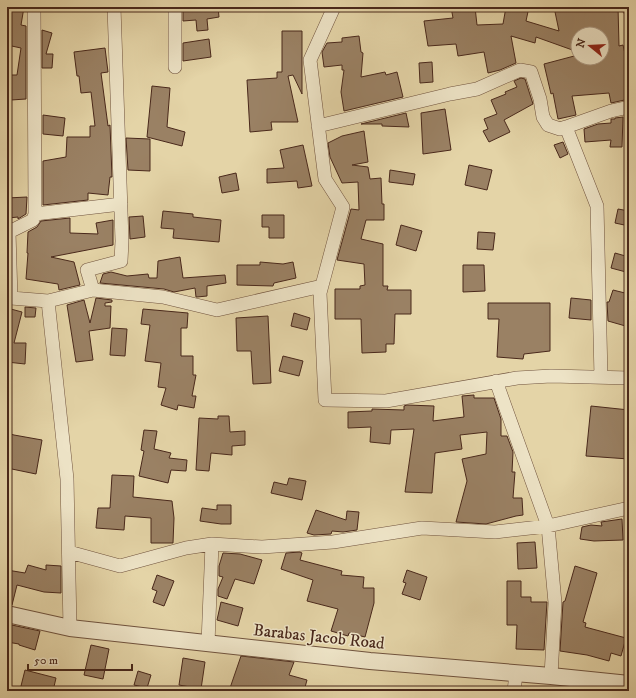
<svg xmlns="http://www.w3.org/2000/svg" width="636" height="698" viewBox="0 0 636 698" font-family="'IM FELL DW Pica',serif">
	<rect width="100%" height="100%" fill="#e4d4a7"/>
	<filter id="stains"><feTurbulence type="fractalNoise" baseFrequency=".005" numOctaves="4"/><feColorMatrix values="0 0 0 0 .2 0 0 0 0 .09 0 0 0 0 .02 0 0 0 .5 -.17"/></filter>
	<radialGradient id="worn" r=".72"><stop offset=".6" stop-color="#630" stop-opacity="0"/><stop offset="1" stop-color="#630" stop-opacity=".3"/></radialGradient>
	<!-- building -->
	<path fill="#9a8164" stroke="#49281b" d="M7,7H24L21,25L26,26V99L11,100V75H17L21,48L7,45Z
		M218,7L219,17L207,19L208,30L197,31L196,20L183,21V11Z
		M451,7H475L477,25L503,24L506,7H529L526,21L559,31L554,7H618L619,46L623,45L629,71V99L611,103L609,93L572,96L576,115L558,119L553,93L551,94L544,64L578,55V58H602V34H578V52L536,37L535,43L511,36L516,63L500,70L488,73L484,52L458,56L456,44L428,46L424,21L453,18Z
		M42,30L52,33L46,54H53L52,68H42Z
		M282,31H302V94L293,75L288,76L298,122H271L272,130L250,132L247,80L277,78V72H282Z
		M359,36L361,52L363,53L361,77L385,72L386,75L397,72L403,97L344,111L341,92L344,70H342V65L324,67L322,52L327,43L342,42V38Z
		M209,39L211,57L183,61V43Z
		M105,48L108,72L101,73L108,126L110,125L112,177H110L108,195L88,193V200L43,205V161L66,157L67,137H90V126H95L91,92L81,93L79,76H77L74,52Z
		M432,62L433,82L420,83L419,63Z
		M521,78L525,79L533,104L504,120L510,132L489,142L483,131L488,129L484,119L497,114L491,100L506,94L505,92L517,87L514,81Z
		M152,86L170,88L167,127L185,132L182,146L147,137Z
		M445,109L451,150L423,154L421,113Z
		M406,113L409,127L382,126V124H361Z
		M43,115L65,118L63,136L43,134Z
		M623,117L622,147H610L611,140L585,142L584,129L598,124L611,123V119H615V118Z
		M364,131L368,162L352,165L368,167L370,179L381,178L382,204H384V220H366L361,239L383,244V286H388L387,290H411V314H395L394,344H386V352L362,353L361,319H335V289H360V286L365,285L364,264L337,260L351,209L359,210L358,182L342,183L330,157L328,143L342,136Z
		M126,138L150,139V171L128,170Z
		M563,142L568,154L560,158L554,145Z
		M303,145L312,186L298,188L297,181L267,183V169L284,168L280,150Z
		M469,165L492,170L487,190L465,185Z
		M390,170L415,174L413,185L389,182Z
		M236,173L239,190L222,193L219,177Z
		M27,197L26,214L18,219V217L8,218L7,198Z
		M618,209L629,211V226L615,223Z
		M163,211L193,214V217L221,220L219,242L173,238L174,229L161,228Z
		M262,215H284V238H269V227H262Z
		M143,216L145,237L130,239L129,217Z
		M70,218V233L98,234L96,223L113,220V245L51,257L74,262L80,285L59,290L58,284L26,279L28,253H27L28,232L37,227L41,221Z
		M401,225L422,231L416,251L396,245Z
		M478,232L495,233L493,250L477,249Z
		M615,253L629,257L626,272L611,268Z
		M180,257L183,278L225,275L226,283L207,286V296L197,297H196L195,288L174,292L164,289L100,283L103,274L111,272L127,276L148,274L149,278H157L158,261Z
		M260,262L283,264L293,262L296,278L274,283L273,286L237,285V265H260Z
		M463,265H484L485,291L463,292Z
		M613,290L629,294V327L608,321L607,302H609Z
		M96,298L112,300V302L105,303V306H111L110,328L89,331L93,360L76,362L67,305L84,300L90,323Z
		M571,298L591,300V320L569,318Z
		M488,303H550V351L524,354L523,359L497,357L499,319H488Z
		M25,307L36,308L35,317H25Z
		M7,308L22,312L14,343H26L25,364L7,362Z
		M143,309L188,313L187,328H181V356H193V375H196L192,396H196L194,408L178,405L177,410L161,405L166,388L158,387L161,363L145,361L150,325L141,324Z
		M294,313L310,318L307,330L291,326Z
		M268,316L271,383L253,384L251,351H237L236,318Z
		M112,328L127,329L125,356L110,355Z
		M283,356L303,361L299,376L279,371Z
		M474,395V398H494L501,419V436H507L513,452L512,472H515L513,498H522L523,515L516,516L486,524L456,522L467,481L462,459L486,454L487,432L460,435L462,449L435,453L432,493L405,492L414,429L391,430L390,444L370,442L371,427L348,428V412L372,411V409L404,410V406L407,405L434,406L433,421L464,417L462,396Z
		M591,406L629,410V459L586,456Z
		M218,416H229L230,432L245,431V445L232,446V455L211,453L209,471L196,470L199,418L218,419Z
		M144,430L157,431L154,449L171,453L169,458L187,460L186,471L171,470L168,483L139,476L144,451L141,450Z
		M7,433L14,435L42,440L36,474L7,468Z
		M112,475L134,476L133,497L172,501L174,518L173,543H151V518L125,516L124,530L96,528L98,508H110Z
		M289,478L306,481L302,500L271,493L274,482L287,485Z
		M217,505H231V524H221L200,521L202,508L217,510Z
		M316,510L346,520L347,511L359,512L357,530L343,532L332,531L331,534L314,535L307,533Z
		M622,519L623,540L594,541L580,539L582,527L591,525L602,526L601,522Z
		M535,542L537,568L518,569L517,543Z
		M300,552L302,553L300,560L342,571L341,575L364,577L363,588H374V603L365,637L349,633L348,636L331,631L338,609L307,601L313,580L281,569L286,553Z
		M223,553L240,554L262,560L254,584L235,579L227,599L218,596V589L223,577L219,576V566Z
		M28,565L46,570V565L61,566V593L44,592L17,585L12,605H7V570L25,573Z
		M575,566L597,573L583,622L586,623L585,627L626,638L621,656L611,653L609,661L587,655L560,651L563,602L565,601Z
		M407,570L427,577L420,600L402,594L406,583L403,582Z
		M157,575L174,581L164,606L153,602L157,591L152,589Z
		M507,581H521V597H531V602H547L544,650L516,649L517,625H507Z
		M221,602L243,608L238,626L217,620Z
		M7,624L40,631L35,650L19,645V644L7,642Z
		M91,645L109,649L103,679L84,675Z
		M241,656L294,662L289,675L307,680L304,691H229Z
		M183,658L205,662L201,689L179,685Z
		M25,670L56,678L53,691H29V689L21,686Z
		M138,671L151,675L147,688L134,685Z"/>
	<g fill="none" stroke-linecap="round" stroke-linejoin="round">
		<defs>
			<path id="minor" d="M34,7L35,214L33,220L9,232L11,298L48,301L67,479L70,628
				M334,7L310,60L325,179L343,207L320,293L325,400L386,401L517,378L551,376L629,378
				M629,7V9
				M175,67V7
				M318,126L450,94L477,89L520,70L531,72L540,99L543,117L548,125L560,129L566,127
				M35,214L121,204
				M93,290L163,297L217,310L322,286
				M48,301L93,290L87,270L121,261L122,241L114,7
				M601,377L597,206L566,127L611,111L629,107
				M496,381L548,526L555,603L551,676
				M69,552L120,566L186,548L212,544L262,547L333,542L422,528L495,532L548,526L629,508
				M208,643L212,544
				M514,691L516,674"/>
			<path id="tertiary" d="M7,614L70,628L370,661L551,676L629,684"/>
		</defs>
		<!-- minor casing -->
		<use href="#minor" stroke="#70533e" stroke-width="14"/>
		<!-- tertiary casing -->
		<use href="#tertiary" stroke="#70533e" stroke-width="18"/>
		<!-- minor -->
		<use href="#minor" stroke="#ede3c6" stroke-width="13"/>
		<!-- tertiary -->
		<use href="#tertiary" stroke="#ede3c6" stroke-width="16"/>
	</g>
	<g text-anchor="middle" stroke-width="3" stroke-linejoin="round" paint-order="stroke">
		<!-- street labels -->
		<g font-size="17" fill="#49281b" stroke="#ede3c6">
			<text transform="translate(319 636) rotate(6)" y="6">Barabas Jacob Road</text>
		</g>
	</g>
	<!-- margin -->
	<rect width="636" height="698" fill="none" stroke="#e4d4a7" stroke-width="24"/>
	<rect x="8" y="8" width="620" height="682" fill="none" stroke="#49281b" stroke-width="2"/>
	<rect x="12" y="12" width="612" height="674" fill="none" stroke="#49281b"/>
	<!-- north arrow -->
	<g transform="translate(590 46) rotate(288)"><circle r="19" fill="#ede3c6" stroke="#ab9882"/>
	<path d="M0-3L7 15L0 10L-7 15Z" fill="#8f2418"/>
	<text y="-6" font-size="11" font-weight="bold" text-anchor="middle" fill="#49281b">N</text>
	</g>
	<!-- scale -->
	<path d="M28 664v6h104v-6" fill="none" stroke="#49281b" stroke-width="2"/>
	<text x="34" y="664" font-size="12" fill="#49281b" stroke="#ede3c6" stroke-width="3" paint-order="stroke">50 m</text>
	<rect width="100%" height="100%" filter="url(#stains)"/>
	<rect width="100%" height="100%" fill="url(#worn)"/>
</svg>
